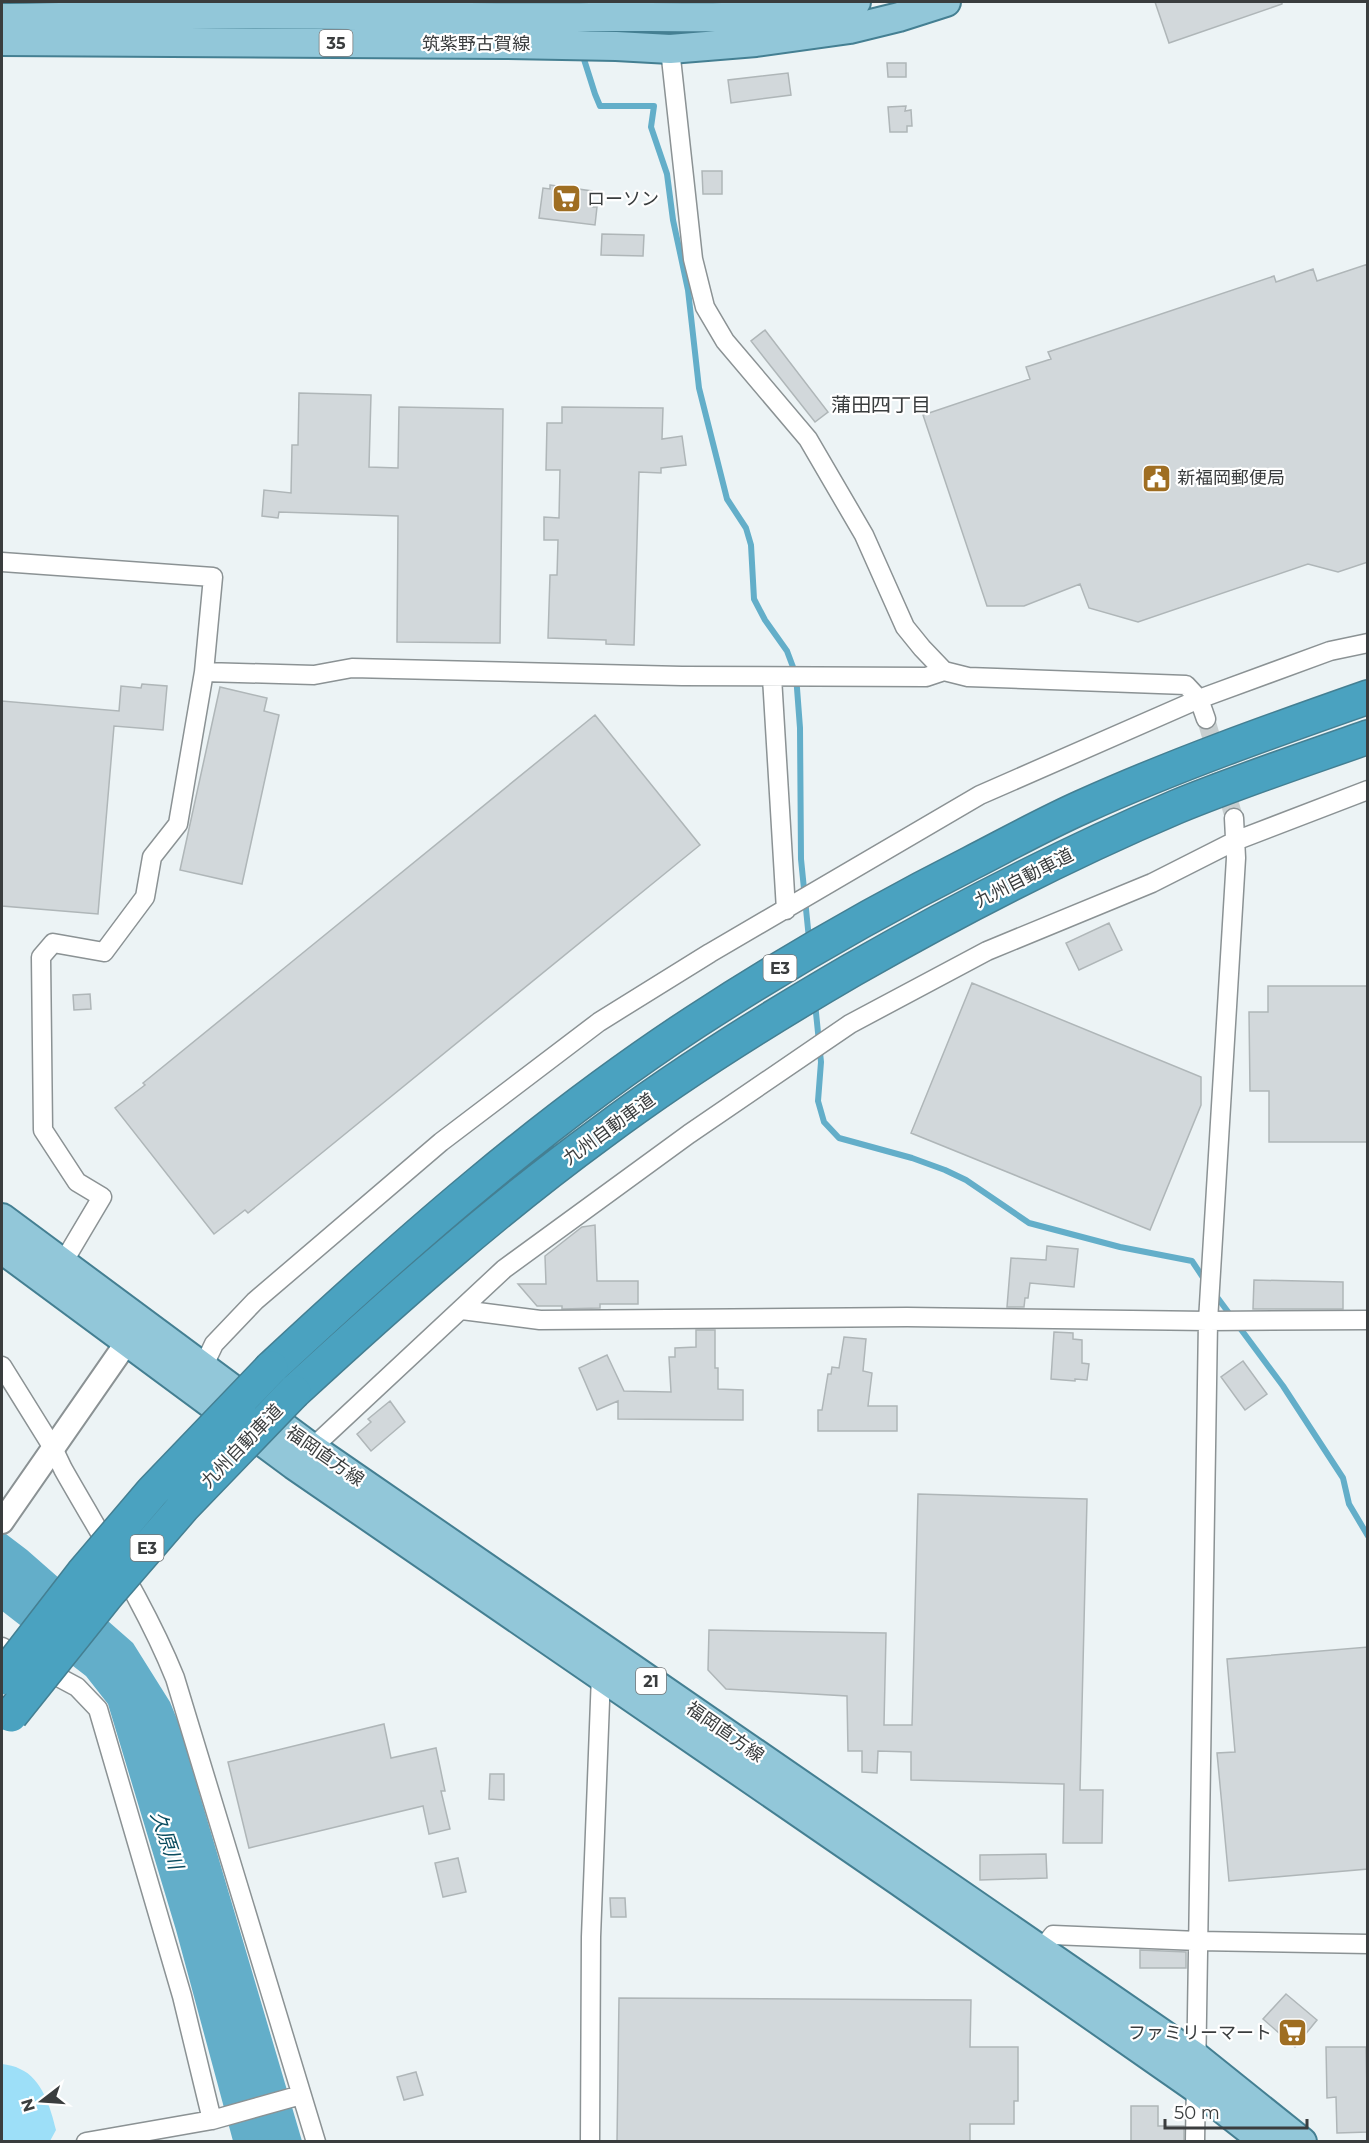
<svg xmlns="http://www.w3.org/2000/svg" width="1369" height="2143" viewBox="0 0 1369 2143" font-family="Montserrat,'Noto Sans JP',sans-serif">
	<rect width="100%" height="100%" fill="#ecf3f5"/>
	<!-- green -->
	<path fill="#9ddff8" d="M2,2064C8,2065 15,2066 20,2069C42,2078 51,2109 56,2130L50,2141H2Z"/>
	<!-- water -->
	<path fill="#63aec9" d="M2,1531L27,1550L133,1643L170,1702L179,1724L302,2141H233L176,1930L108,1704L86,1676L2,1611Z"/>
	<g fill="none" stroke-linecap="round" stroke-linejoin="round">
		<!-- stream -->
		<path stroke="#63aec9" stroke-width="6" d="M582,53L595,94L600,106H654L651,127L667,174L673,220L688,290L699,388L727,499L746,528L751,545L754,599L765,620L787,651L796,675L800,728L801,859L809,939
			M815,1003L821,1062L818,1101L824,1122L839,1138L912,1158L945,1170L966,1180L1029,1223L1120,1247L1192,1261L1206,1282
			M1214,1293L1283,1386L1343,1478L1349,1504L1368,1536"/>
	</g>
	<!-- building -->
	<path fill="#d2d8db" stroke="#afb6b8" stroke-width="1.5" d="M1155,2H1282V4L1169,43Z
		M887,63H906V77H888Z
		M788,73L791,95L731,103L728,80Z
		M906,106L905,111L911,110L912,126H907V132H890L888,107Z
		M702,171H722V194H703Z
		M550,185L592,191L590,207H597L595,225L539,218L543,188L550,189Z
		M602,234L644,235L643,256L601,255Z
		M1368,264V562L1338,572L1308,564L1138,622L1089,608L1080,584L1024,606H987L923,415L1030,379L1026,367L1051,359L1048,352L1274,276L1276,282L1313,269L1317,281Z
		M765,330L828,412L815,422L751,341Z
		M299,393L371,395L369,467L398,468L399,407L503,409L500,643L397,642L398,516L279,512L278,518L262,516L264,490L291,493L292,445H298Z
		M562,407L663,408L662,439L682,436L686,465L661,468V473L639,472L634,645L606,644V640L548,638L550,575H557L558,540H544V517L559,518L560,470H546L547,423H562Z
		M142,684L167,686L163,730L114,726L98,914L2,906V701L119,711L121,686L141,688Z
		M220,687L267,698L264,711L279,715L242,884L180,870Z
		M595,715L700,845L248,1213L245,1210L214,1234L115,1108L145,1085L143,1083Z
		M1109,923L1122,950L1079,970L1066,943Z
		M972,983L1201,1077V1105L1150,1230L911,1133Z
		M1268,986H1368V1142H1269V1091H1250L1249,1012H1268Z
		M90,994L91,1009L74,1010L73,995Z
		M595,1225L597,1281H638V1304H600V1308L562,1309V1306H537L518,1284H546L545,1256L582,1227Z
		M1047,1246L1078,1249L1074,1287L1030,1283L1028,1298H1025L1024,1307H1007L1011,1258L1046,1260Z
		M1254,1280L1343,1282V1309H1253Z
		M696,1330H715V1368H718V1389L743,1390V1420L618,1419V1401L597,1410L579,1368L607,1355L624,1391L671,1392L669,1357H675V1348L696,1347Z
		M1054,1332L1073,1333V1339L1082,1340V1363L1089,1364L1087,1380L1075,1379V1381L1051,1379Z
		M844,1337L866,1339L863,1371L872,1373L868,1406H897V1431H818V1410H822L828,1374H831L832,1367L839,1368Z
		M1243,1361L1267,1394L1245,1410L1221,1377Z
		M390,1401L405,1422L371,1451L357,1434L371,1422L368,1419Z
		M918,1494L1087,1499L1080,1790H1103L1102,1843H1063L1064,1784L911,1780V1752L878,1751L877,1773L862,1772V1751H848L847,1696L726,1689L708,1670L709,1630L886,1633L884,1725H912Z
		M1368,1647V1869L1229,1881L1217,1753L1235,1752L1227,1659Z
		M384,1724L391,1758L436,1748L445,1791H441L450,1829L429,1834L423,1806L249,1848L228,1762Z
		M490,1774H504V1800L489,1799Z
		M1046,1854L1047,1878L980,1880V1855Z
		M458,1858L466,1892L443,1897L435,1863Z
		M610,1898H625L626,1917H611Z
		M1140,1950L1186,1952V1968H1140Z
		M1286,1994L1317,2020L1295,2047L1263,2019Z
		M619,1998L971,2000L970,2047H1018V2101H1014V2124H970V2142H617Z
		M1326,2047H1366L1368,2132L1337,2133L1336,2097L1327,2098Z
		M416,2072L423,2095L404,2100L397,2077Z
		M1131,2106H1158V2126H1184V2142H1131Z"/>
	<g fill="none" stroke-linecap="round" stroke-linejoin="round">
		<!-- minor-tunnel -->
		<path stroke="#c8cfd0" stroke-width="18" stroke-dasharray="18 9" stroke-linecap="butt" d="M1206,719L1234,818"/>
		<defs>
			<path id="minor" d="M670,49L693,259L705,307L725,341L808,439L864,535L905,627L922,648L944,671L968,677L1186,685L1199,699L1206,719
				M2,562L213,577L204,672
				M772,677L786,910
				M58,1271L102,1197L77,1182L43,1130L41,957L53,943L104,952L145,897L152,857L178,824L204,672L314,675L352,668L682,676L926,677L944,671
				M462,1310L540,1320L907,1317L1208,1321L1368,1320
				M2,1366L53,1448L63,1469C102,1538 145,1604 175,1678L316,2142
				M203,1367L214,1344L255,1301L441,1142L599,1022L710,953L980,795L1199,699L1330,651L1368,643
				M312,1448L504,1269L689,1134L850,1024L987,951L1152,883L1235,841L1368,790
				M2,1647L77,1687L98,1709L182,1996L212,2120
				M1040,1951L1053,1935L1198,1941L1368,1944
				M86,2142L212,2120L301,2095
				M590,2142L591,1937L601,1675
				M1195,2142L1208,1321L1236,858L1234,818"/>
			<path id="tertiary" d="M2,1522L136,1329"/>
			<path id="primary" d="M2,18C72,17 143,14 214,14C339,13 464,19 590,17C678,16 769,23 856,2
				M2,41L504,44L616,46L670,49L756,42L850,29L899,17L946,2
				M2,1218L312,1448L1196,2057L1302,2142
				M2,1249L294,1465L899,1881L1196,2088L1265,2142"/>
			<path id="motorway" d="M271,1368C404,1244 542,1122 695,1022C784,964 876,911 971,863C1008,844 1044,824 1082,807C1175,765 1271,731 1368,697
				M294,1392C393,1301 493,1212 601,1133C681,1073 766,1020 852,970C957,910 1065,854 1176,807C1239,781 1303,760 1368,737"/>
		</defs>
		<!-- minor casing -->
		<use href="#minor" stroke="#8b9294" stroke-width="21"/>
		<!-- tertiary casing -->
		<use href="#tertiary" stroke="#8b9294" stroke-width="26"/>
		<!-- primary casing -->
		<use href="#primary" stroke="#447f92" stroke-width="32"/>
		<!-- motorway casing -->
		<use href="#motorway" stroke="#447f92" stroke-width="36"/>
		<!-- minor -->
		<use href="#minor" stroke="#fff" stroke-width="18"/>
		<!-- tertiary -->
		<use href="#tertiary" stroke="#fff" stroke-width="22"/>
		<!-- primary -->
		<use href="#primary" stroke="#92c7d9" stroke-width="28"/>
		<!-- motorway -->
		<use href="#motorway" stroke="#4aa2c0" stroke-width="33"/>
		<defs>
			<path id="motorway-bridge" d="M2,1678L83,1573L152,1492L271,1368
				M11,1715L107,1595L184,1506L294,1392"/>
		</defs>
		<!-- motorway-bridge casing -->
		<use href="#motorway-bridge" stroke="#447f92" stroke-width="36" stroke-linecap="butt"/>
		<!-- motorway-bridge -->
		<use href="#motorway-bridge" stroke="#4aa2c0" stroke-width="33"/>
	</g>
	<!-- icons -->
	<defs>
		<symbol id="supermarket-square" viewBox="-11 -11 22 22"><rect x="-9" y="-9" width="18" height="18" rx="4" fill="#9f6e22" stroke="#fff"/><path d="M-6-5.5h2.5l.6 2H6L4.5 2H-2.5L-4.4-4H-6ZM-1.5 3.2a1.3 1.3 0 1 0 .1 0ZM3 3.2a1.3 1.3 0 1 0 .1 0Z" fill="#fff"/></symbol>
		<symbol id="civic-square" viewBox="-11 -11 22 22"><rect x="-9" y="-9" width="18" height="18" rx="4" fill="#9f6e22" stroke="#fff"/><path d="M-.6-6.5H3V-4.5H.6V-3L4-1V1h2V6H-6V1h2V-1L-.6-3ZM-1.2 2.5V6h2.4V2.5Z" fill="#fff"/></symbol>
	</defs>
	<g fill-rule="evenodd">
		<use href="#supermarket-square" x="550" y="182" width="33" height="33"/>
		<use href="#civic-square" x="1140" y="462" width="33" height="33"/>
		<use href="#supermarket-square" x="1276" y="2016" width="33" height="33"/>
	</g>
	<g text-anchor="middle" stroke-width="4.5" stroke-linejoin="round" paint-order="stroke">
		<!-- shield labels -->
		<g fill="#fff" stroke="#757778" stroke-width="1.5">
			<rect x="319.5" y="30" width="33" height="26" rx="4.5"/>
			<rect x="763.5" y="955" width="33" height="26" rx="4.5"/>
			<rect x="130.5" y="1535" width="33" height="26" rx="4.5"/>
			<rect x="636" y="1668" width="30" height="26" rx="4.5"/>
		</g>
		<g font-size="16" font-weight="bold" fill="#3a3d3e">
			<text x="336" y="49">35</text>
			<text x="780" y="974">E3</text>
			<text x="147" y="1554">E3</text>
			<text x="651" y="1687">21</text>
		</g>
		<!-- street labels -->
		<g font-size="18" fill="#3a3d3e" stroke="#fff">
			<text x="476" y="50">筑紫野古賀線</text>
			<text transform="translate(1024 878) rotate(-27)" y="6">九州自動車道</text>
			<text transform="translate(609 1129) rotate(-36)" y="6">九州自動車道</text>
			<text transform="translate(242 1446) rotate(-46)" y="6">九州自動車道</text>
			<text transform="translate(325 1456) rotate(35)" y="6">福岡直方線</text>
			<text transform="translate(725 1732) rotate(35)" y="6">福岡直方線</text>
		</g>
		<!-- poi labels -->
		<g font-size="18" fill="#3a3d3e" stroke="#fff" text-anchor="start">
			<text x="587" y="205">ローソン</text>
			<text x="1177" y="484">新福岡郵便局</text>
			<text x="1272" y="2039" text-anchor="end">ファミリーマート</text>
		</g>
		<!-- neighbourhood labels -->
		<g font-size="20" fill="#3a3d3e" stroke="#fff">
			<text x="881" y="412">蒲田四丁目</text>
		</g>
		<!-- water labels -->
		<g font-size="20" font-style="italic" fill="#0a4c5f" stroke="#fff">
			<text transform="translate(167 1840) rotate(71)" y="7">久原川</text>
		</g>
	</g>
	<!-- border -->
	<rect width="1369" height="2143" fill="none" stroke="#3a3d3e" stroke-width="6"/>
	<!-- north arrow -->
	<g transform="translate(42 2101) rotate(253)" stroke="#ffffff" stroke-width="4.5" paint-order="stroke">
	<path d="M0-4.5L10 22L0 15L-10 22Z" fill="#3a3d3e"/>
	<text y="-9" font-size="16" font-weight="bold" text-anchor="middle" fill="#3a3d3e">N</text>
	</g>
	<!-- scale -->
	<path d="M1165 2119v9h142v-9" fill="none" stroke="#3a3d3e" stroke-width="3"/>
	<text x="1174" y="2119" font-size="18" fill="#3a3d3e" stroke="#ffffff" stroke-width="4.5" paint-order="stroke">50 m</text>
</svg>
